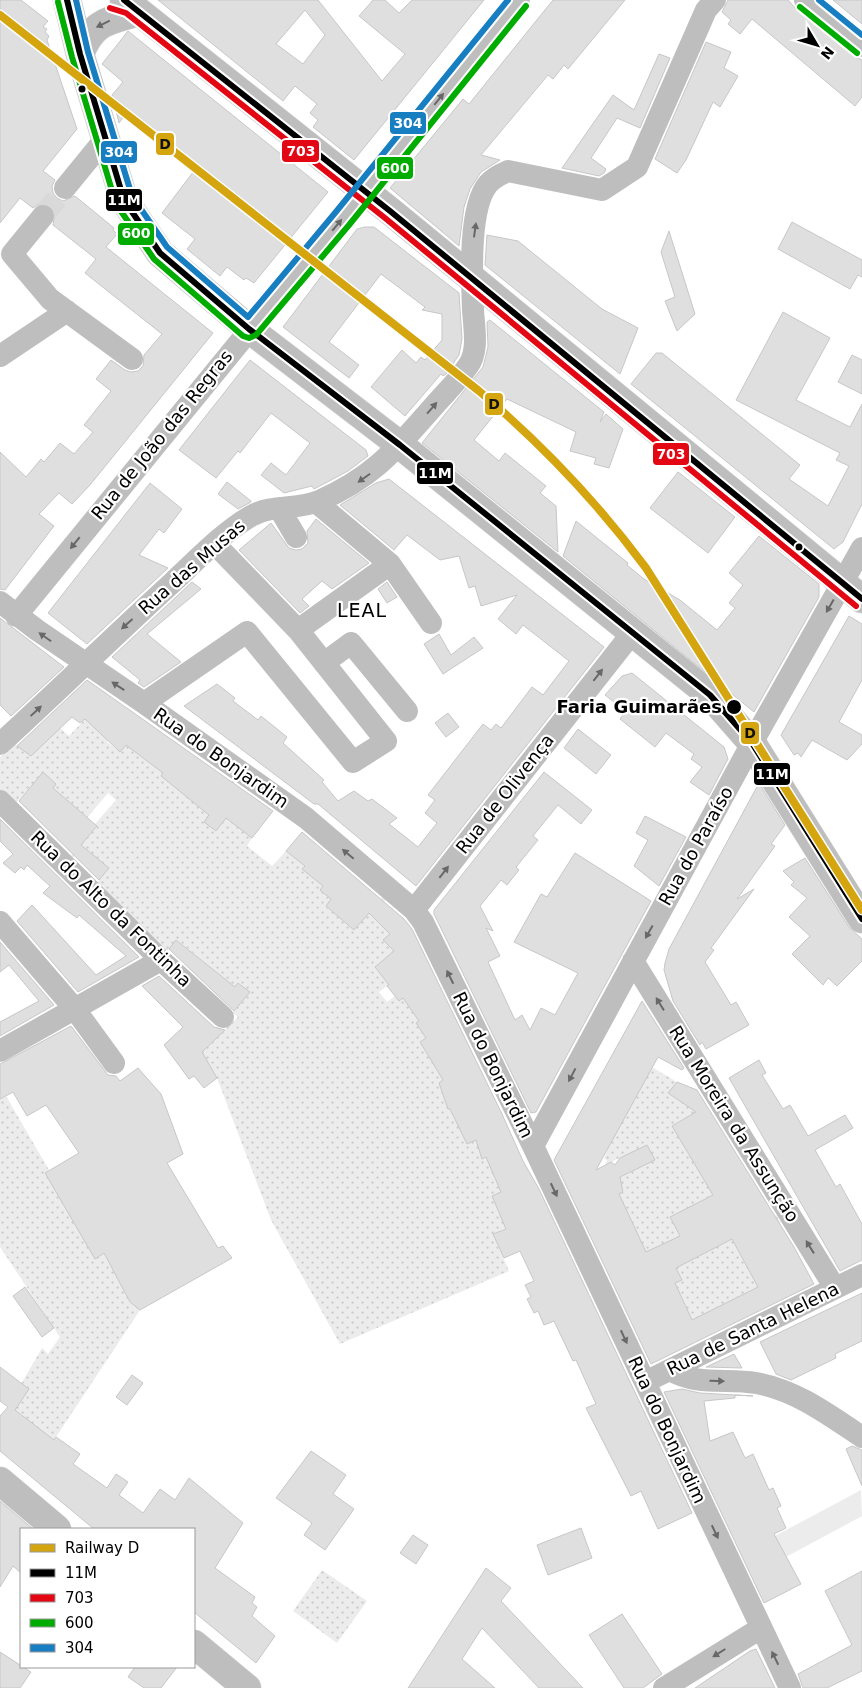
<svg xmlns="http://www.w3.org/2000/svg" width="862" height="1688" viewBox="0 0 862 1688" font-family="'DejaVu Sans',sans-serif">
	<defs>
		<pattern id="park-dots" width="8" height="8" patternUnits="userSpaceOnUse" patternTransform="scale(1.25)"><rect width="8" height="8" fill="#ececec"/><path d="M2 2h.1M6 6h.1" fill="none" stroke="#c9c9c9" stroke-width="1.8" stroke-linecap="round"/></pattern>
	</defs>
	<rect width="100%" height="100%" fill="#fff"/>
	<!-- grass -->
	<path fill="#ececec" d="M861,1490L862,1516L786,1557L775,1536Z"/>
	<!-- park -->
	<path fill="url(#park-dots)" d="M87,717L108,740L107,742L120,752L130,739L141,748L137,754L143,758L171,763L161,776L193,800L212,784L196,805L207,813L234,778L236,780L205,822L216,831L226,818L252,838L247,846L272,866L286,851L305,866L303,870L323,886L320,890L331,899L326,906L354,930L383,896L386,900L373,912L387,931L402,917L405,920L394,951L375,968L383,977L394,981L379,992L387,1002L395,996L399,1001L403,998L419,1021L416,1023L426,1038L420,1042L432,1061L448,1077L440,1083L448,1109H450L467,1144L476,1140L483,1159L488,1156L501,1192L492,1196L506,1228L493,1234L509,1271L340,1344L271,1220L217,1078L202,1052L238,1017L233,1013L249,992L239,983L235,987L177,940L164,955L96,884L109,868L82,846L72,859L70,857L97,827L95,824L116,800L108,793L87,818L53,788L56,784L43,773L14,805L0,793V757L15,744L29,755L60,728L69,736Z
		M652,1067L677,1082L669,1093L696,1112L672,1126L713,1195L670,1217L691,1260L776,1215L781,1223L736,1247L746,1265L769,1273L799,1256L803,1263L692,1321L675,1283L681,1280L620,1264L624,1241L638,1235L619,1194L624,1192L618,1178L654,1160L647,1145L605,1165L607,1160L604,1159L609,1146Z
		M6,1096L49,1170L45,1173L95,1258L104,1253L130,1302L140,1310L54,1440L28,1420L20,1421L23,1415L17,1411L15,1414L13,1412L21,1384L42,1348L48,1354L60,1337L0,1247V1099Z
		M322,1570L367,1601L337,1643L293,1611Z"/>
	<!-- building -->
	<path fill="#dfdfdf" stroke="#c7c7c7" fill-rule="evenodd" d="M0,0H21L48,21L43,27L47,29L45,32L49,36L47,40L77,129L43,171L55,180L52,186L53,193L57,198L63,201L75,196L114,228L113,230L117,234L106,247L213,333L90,485L72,504L59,493L39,514L54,526L5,590L0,589V452L26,477L41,459L44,462L60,443L74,454L93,432L84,425L111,391L96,379L111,360L125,370L131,372L138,371L143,366L144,355L162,334L85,273L96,259L53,225L55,212L51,206L39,204L33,208L20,198L0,223Z
		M158,0H318L382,81L405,54L359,16L373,0H385L399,13L412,0H484L354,160L313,127L318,120L310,113L317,104L295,86L283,101ZM305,10L325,35L303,64L276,44Z
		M553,0H625L568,69L564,65L553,79L548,75L481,155L500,160L481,172L470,189L464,207L459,246L390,188L463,99L469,104Z
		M728,0H788L797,10L854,56L862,60V97L855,106L752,19L740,34L728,24L731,20L722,12Z
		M833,0H862V24Z
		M128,31L328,192L254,283L246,278L244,280L227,267L220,276L187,249L195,239L162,213L197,167L162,140L161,141L125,115L119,123L112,95L123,82L102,64Z
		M706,42L731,52L724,68L738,76L720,107L713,102L686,160L677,173L655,159Z
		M659,54L670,58L640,128L617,118L591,158L606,169L604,173L599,176L562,168L613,95L634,110Z
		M792,222L862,260V277L858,275L850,289L778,249Z
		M365,227H374L459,293L462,339L459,355L446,374L443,376L441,374L405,416L371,387L402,350L416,363L421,357L425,360L442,340V314L422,310L425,307L381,274L329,342L359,365L349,378L283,327L357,229Z
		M669,231L695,314L677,331L665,301L675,297L661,252Z
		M487,235L518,241L602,309L638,328L620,374L485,265Z
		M783,312L830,338L796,400L850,427L862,404V504L843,542L834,549L631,384L656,353H662L800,465L789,479L828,506L849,466L836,460L840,453L736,400Z
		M490,320L604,412L600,422L606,414L623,429L609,468L594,464L596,458L570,451L576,432L507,399L474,440L499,461L505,453L546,486L540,493L556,506L558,552L422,443L483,367L488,347L487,322Z
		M852,355L862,360V394L838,382Z
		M250,360L366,450L368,456L348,471L314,489L312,486L284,493L261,475L271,463L286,475L310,443L271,413L240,453L238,451L216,478L179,450Z
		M678,472L735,517L708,553L650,508Z
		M389,479L604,647L416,886L318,804H314L184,706L217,684L235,698L233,701L258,720L261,716L287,737L283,743L324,780L322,782L338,801L354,791L368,801L372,799L397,818L389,824L418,847L437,823L425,813L435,800L428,795L483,724L491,730L496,724L501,728L532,687L543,695L569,661L523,625L516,634L498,619L517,595L481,606L475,586L469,588L459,556L440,560L407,535L394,550L340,505L376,483Z
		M227,482L251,501V502L238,509L218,494Z
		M150,483L182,509L164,533L159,529L139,555L168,568L87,644L48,613Z
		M316,519L369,563L332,589L322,581L302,599L309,606L300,613L239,550L271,523L289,548L296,550L302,549L308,543L307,531Z
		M576,521L628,563L627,565L644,579L680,600L717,630L735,608L729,603L743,585L729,573L759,536L819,584V597L754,712L563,556Z
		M192,582L201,589L147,634L181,662L144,687L138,683L140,680L112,657Z
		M387,582L397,597L387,603L378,589Z
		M849,616L862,624V680L839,722L862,735V744L847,760L812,740L801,757L798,753L794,755L781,735Z
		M0,618L64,667L11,716L0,705Z
		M439,634L451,655L474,637L483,648L443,674L424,644Z
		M632,673L724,747L728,759L709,795L690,782L702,767L691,759L694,754L666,733L655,747L620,719L626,711L605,695L622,676Z
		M87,680L273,811L252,838L226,818L216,831L204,822L209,815L161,776L163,773L126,745L120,752L85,719L80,723L72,717L31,756L17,746Z
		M448,713L459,727L446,737L435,723Z
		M578,729L611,755L596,774L564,748Z
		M43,772L56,784L53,788L97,826L81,845L109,868L99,880L19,801Z
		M544,772L592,810L581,824L558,805L533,836L538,840L516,867L519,870L507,885L501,880L480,906L493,931L486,928L500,956L488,962L515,1020L522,1015L530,1030L541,1008L555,1015L578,973L514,942L541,894L547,897L575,853L651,901L536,1112L531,1113L434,914V910Z
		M759,783L785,825L771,844L775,846L737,899L754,889L711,948L714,950L705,962L731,1005L736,1002L749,1025L706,1049L702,1042L700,1045L673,1001L664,970L665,963L669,949Z
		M645,816L686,837L659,886L634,866L648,840L636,833Z
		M0,819L139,957L78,992L17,921L32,905L96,975L126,956L79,915L77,918L43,893L50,886L27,865L24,870L21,867L15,873L3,863L13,854L0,841Z
		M302,832L404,919L412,929L502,1114L523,1161L539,1189L692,1513L658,1529L641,1491L631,1496L586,1408L596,1404L576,1360L573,1361L554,1321L544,1325L538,1311L534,1313L527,1299L531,1297L525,1285L534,1281L520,1251L504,1258L493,1234L506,1229L492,1196L501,1192L486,1157L482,1159L476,1140L467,1144L450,1109H448L439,1083L443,1080L420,1042L426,1038L416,1023L419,1021L403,998L399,1001L387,986L389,985L375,967L394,951L383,940L390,934L369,913L354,930L326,906L331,899L320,890L323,886L302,869L305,866L286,851Z
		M805,858L849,927L862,939V961L837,986L828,978L823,985L792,954L810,936L789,917L807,898L791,885L794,882L783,871Z
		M176,940L235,987L238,983L250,992L234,1011L169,949Z
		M0,942L54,1005L0,1036V1022L39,1001L9,965L0,972Z
		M159,976L214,1027L225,1030L202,1052L217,1078L204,1088L194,1076L189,1079L164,1045L183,1027L142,986Z
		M642,1001L684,1068L682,1070L658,1057L596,1170L611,1162L615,1165L620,1158L647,1145L655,1160L620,1177L623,1192L619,1194L646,1252L680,1236L670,1217L713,1195L672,1126L696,1112L668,1093L677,1082L697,1090L794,1247L814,1284L651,1364L554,1160ZM732,1239L758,1287L692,1320L675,1283L682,1280L676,1268Z
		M71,1026L108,1075L116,1076L120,1081L138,1068L161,1094L183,1154L167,1163L218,1248L223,1246L232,1258L140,1310L130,1302L104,1253L95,1259L45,1173L79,1153L46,1105L27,1116L13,1092L0,1099V1064Z
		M759,1060L766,1073L762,1075L783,1109L790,1105L808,1136L845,1115L853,1128L815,1150L836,1187L840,1184L862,1224V1260L840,1271L729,1078Z
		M25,1287L54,1328L42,1337L13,1296Z
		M862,1293V1341L835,1354L836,1358L791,1380L776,1374L760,1342Z
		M734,1354L742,1368L706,1367Z
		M0,1367L29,1389L15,1410L54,1440L56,1437L80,1454L73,1464L107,1488L116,1474L128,1482L119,1495L143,1513L160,1489L175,1500L189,1478L243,1523L215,1568L255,1597L252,1603L257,1607L252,1616L275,1636L256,1663L194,1612V1529H94L0,1451V1416L8,1407L0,1401Z
		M132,1375L143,1383L127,1405L116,1397Z
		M682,1389L700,1393L753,1396L735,1395V1398L704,1401L710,1441L733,1432L745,1458L753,1454L769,1490L773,1488L781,1506L777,1508L786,1528L774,1534L801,1584L764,1603L664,1392Z
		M852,1446L862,1450V1486L846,1449Z
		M311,1451L346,1475L333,1494L354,1509L325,1550L304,1535L312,1523L276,1498Z
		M0,1501L33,1529H21V1573L13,1566L0,1587Z
		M581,1528L592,1558L548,1575L537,1545Z
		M413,1535L428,1545L416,1564L400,1553Z
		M486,1568L511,1588L501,1601L583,1688H539L482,1628L462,1659L495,1688H408Z
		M862,1571V1671L827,1688H803L798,1674L852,1645L825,1591Z
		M622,1614L662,1674L643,1688H624L589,1635Z
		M756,1649L775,1688H695L750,1651Z
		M0,1652L31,1672L20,1688H0Z
		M135,1667H177L161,1688H144L128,1677Z"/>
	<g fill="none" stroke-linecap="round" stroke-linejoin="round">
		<!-- minor-tunnel -->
		<path stroke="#d9d9d9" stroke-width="22" stroke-dasharray="22 11" stroke-linecap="butt" d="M43,216L65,188"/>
		<defs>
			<path id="major" d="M67,0L80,54L124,200L160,253L249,329L400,445L710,695L752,743L862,919
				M124,0L390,211L862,599
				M80,54C93,21 108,21 139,12
				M0,1481L57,1529
				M194,1644L247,1688"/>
		</defs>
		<!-- major casing -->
		<use href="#major" stroke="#dbdbdb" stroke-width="29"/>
		<!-- minor -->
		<path stroke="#bebebe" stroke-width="22" d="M805,0L862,46
			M65,188L105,139
			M43,216L12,254L50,299L132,359
			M0,356L67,311
			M316,502L390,564L431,623
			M279,508L296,537
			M0,602L37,630L144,703L306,818L414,910L423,922L533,1146L790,1688
			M16,616L519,0
			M298,630L390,564
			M324,663L351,643L407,711
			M144,703L247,632L353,762L386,741L298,630L215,544
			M0,744C58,691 114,636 172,583C197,560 222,533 251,516C272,504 298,510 319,501C374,477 395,450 433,407C444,394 458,381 468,366C479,351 474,328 473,310C472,280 468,208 488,184C493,178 501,174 508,171L602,190L637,167L706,10L715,0
			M0,801L161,960L223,1017
			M414,910L633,632
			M0,922L74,1008L114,1063
			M633,961L835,1288
			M0,1051L161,960
			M533,1146L752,743L862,548
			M670,1370C697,1386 727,1378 756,1383C796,1390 829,1415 862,1437
			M645,1382L862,1275
			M664,1688L761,1628"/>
		<!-- major -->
		<use href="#major" stroke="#bebebe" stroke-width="28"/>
		<defs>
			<path id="bus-1" d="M67,0L80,54L124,200L160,253L249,329L400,445L710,695L752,743L862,919
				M124,0L390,211L862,599"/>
			<path id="bus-2" d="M110,8L126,13L385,218L856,606"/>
			<path id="bus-3" d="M58,2L72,57L116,204L154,259L243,336L249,338L256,335L349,225L526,6
				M800,7L857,53"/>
			<path id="bus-4" d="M76,0L88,52L132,196L167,247L248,317L335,213L508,0
				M819,0L862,35"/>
		</defs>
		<!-- bus-1 casing -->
		<use href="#bus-1" stroke="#fff" stroke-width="10"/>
		<!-- bus-2 casing -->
		<use href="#bus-2" stroke="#fff" stroke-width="10"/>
		<!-- bus-3 casing -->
		<use href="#bus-3" stroke="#fff" stroke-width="10"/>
		<!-- bus-4 casing -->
		<use href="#bus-4" stroke="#fff" stroke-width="10"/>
		<!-- bus-1 -->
		<use href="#bus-1" stroke="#000" stroke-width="6"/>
		<!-- bus-2 -->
		<use href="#bus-2" stroke="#e30613" stroke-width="6"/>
		<!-- bus-3 -->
		<use href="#bus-3" stroke="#00ac00" stroke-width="6"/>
		<!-- bus-4 -->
		<use href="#bus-4" stroke="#187ec2" stroke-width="6"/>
		<defs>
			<path id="rail-1" d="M0,15L479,391C542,444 597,502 646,568L862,910"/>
		</defs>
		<!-- rail-1 casing -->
		<use href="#rail-1" stroke="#fff" stroke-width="11"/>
		<!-- rail-1 -->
		<use href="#rail-1" stroke="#d4a50f" stroke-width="8"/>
	</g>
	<!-- one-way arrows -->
	<defs><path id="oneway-solid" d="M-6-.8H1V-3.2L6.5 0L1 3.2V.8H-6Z" transform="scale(1.25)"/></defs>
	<g fill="#686868">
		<use href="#oneway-solid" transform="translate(103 24) rotate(154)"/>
		<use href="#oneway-solid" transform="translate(439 99) rotate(-51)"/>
		<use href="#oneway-solid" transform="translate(337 225) rotate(-50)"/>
		<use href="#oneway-solid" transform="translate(475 230) rotate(-82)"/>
		<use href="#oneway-solid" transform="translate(432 408) rotate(-49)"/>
		<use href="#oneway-solid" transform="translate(364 478) rotate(145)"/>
		<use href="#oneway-solid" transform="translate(75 543) rotate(129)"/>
		<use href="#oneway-solid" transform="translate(830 606) rotate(120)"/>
		<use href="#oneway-solid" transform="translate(127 624) rotate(138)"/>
		<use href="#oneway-solid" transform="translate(45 637) rotate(-145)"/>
		<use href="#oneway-solid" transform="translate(598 675) rotate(-52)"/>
		<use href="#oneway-solid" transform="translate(118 686) rotate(-147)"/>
		<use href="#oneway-solid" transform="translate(36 711) rotate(-43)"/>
		<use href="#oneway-solid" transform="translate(348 854) rotate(-140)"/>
		<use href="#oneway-solid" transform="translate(444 872) rotate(-52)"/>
		<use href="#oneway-solid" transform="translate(649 932) rotate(119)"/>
		<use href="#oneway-solid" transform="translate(450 977) rotate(-116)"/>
		<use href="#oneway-solid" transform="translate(660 1004) rotate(-122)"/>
		<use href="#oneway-solid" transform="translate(572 1075) rotate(118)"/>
		<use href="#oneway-solid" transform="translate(554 1190) rotate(65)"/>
		<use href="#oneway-solid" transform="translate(810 1247) rotate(-122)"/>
		<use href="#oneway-solid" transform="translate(624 1337) rotate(65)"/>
		<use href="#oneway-solid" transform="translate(717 1381) rotate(1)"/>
		<use href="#oneway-solid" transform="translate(715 1532) rotate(65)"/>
		<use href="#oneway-solid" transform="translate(719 1653) rotate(148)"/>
		<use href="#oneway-solid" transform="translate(775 1658) rotate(-116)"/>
	</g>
	<!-- markers -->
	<g fill="#000" stroke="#fff" stroke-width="2">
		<circle cx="82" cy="89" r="4.5"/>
		<circle cx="799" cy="547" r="4.5"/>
		<circle cx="734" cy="707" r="8"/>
	</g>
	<g text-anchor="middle" stroke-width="4.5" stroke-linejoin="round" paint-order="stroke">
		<!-- street labels -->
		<g font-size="18" fill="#000" stroke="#fff">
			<text transform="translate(162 435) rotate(-51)" y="6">Rua de João das Regras</text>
			<text transform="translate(192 567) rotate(-41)" y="6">Rua das Musas</text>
			<text transform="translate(221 758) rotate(35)" y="6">Rua do Bonjardim</text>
			<text transform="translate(505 794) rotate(-52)" y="6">Rua de Olivença</text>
			<text transform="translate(696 846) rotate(-61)" y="6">Rua do Paraíso</text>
			<text transform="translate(111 909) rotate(44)" y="6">Rua do Alto da Fontinha</text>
			<text transform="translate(493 1065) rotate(64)" y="6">Rua do Bonjardim</text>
			<text transform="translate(734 1124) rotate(58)" y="6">Rua Moreira da Assunção</text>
			<text transform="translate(753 1329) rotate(-26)" y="6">Rua de Santa Helena</text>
			<text transform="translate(667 1430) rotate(65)" y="6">Rua do Bonjardim</text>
		</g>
		<!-- stop labels -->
		<g font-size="18" font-weight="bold" fill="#000" stroke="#fff" text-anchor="end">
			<text x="722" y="713">Faria Guimarães</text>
		</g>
		<!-- neighbourhood labels -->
		<g font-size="19" letter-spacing="1" fill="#000" stroke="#fff">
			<text x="362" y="617">LEAL</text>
		</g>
	</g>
	<g stroke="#fff" stroke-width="2">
		<rect x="389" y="111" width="38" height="24" rx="5" fill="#187ec2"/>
		<rect x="155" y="132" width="20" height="24" rx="5" fill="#d4a50f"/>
		<rect x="281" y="139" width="39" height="24" rx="5" fill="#e30613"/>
		<rect x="100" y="140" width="38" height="24" rx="5" fill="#187ec2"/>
		<rect x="376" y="156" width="38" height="24" rx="5" fill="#00ac00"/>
		<rect x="105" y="188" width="38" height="24" rx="5" fill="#000"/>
		<rect x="117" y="222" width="38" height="24" rx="5" fill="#00ac00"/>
		<rect x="484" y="392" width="20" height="24" rx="5" fill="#d4a50f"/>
		<rect x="652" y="442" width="38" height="24" rx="5" fill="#e30613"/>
		<rect x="416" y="461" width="38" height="24" rx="5" fill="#000"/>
		<rect x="740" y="721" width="20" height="24" rx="5" fill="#d4a50f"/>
		<rect x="753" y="762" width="38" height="24" rx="5" fill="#000"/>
	</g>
	<g font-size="14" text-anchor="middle" font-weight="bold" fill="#fff">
		<text x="408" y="128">304</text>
		<text x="301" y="156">703</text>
		<text x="119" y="157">304</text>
		<text x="395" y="173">600</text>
		<text x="124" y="205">11M</text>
		<text x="136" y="238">600</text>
		<text x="671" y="459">703</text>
		<text x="435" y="478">11M</text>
		<text x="772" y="779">11M</text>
	</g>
	<g font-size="14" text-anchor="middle" font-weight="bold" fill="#111">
		<text x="165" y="149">D</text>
		<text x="494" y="409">D</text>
		<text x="750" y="738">D</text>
	</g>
	<!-- legend -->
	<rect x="20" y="1528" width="175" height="140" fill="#ffffff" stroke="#999999"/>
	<rect x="30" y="1544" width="25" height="8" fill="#d4a50f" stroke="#999999"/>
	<text x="65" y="1553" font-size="15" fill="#000000">Railway D</text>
	<rect x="30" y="1569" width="25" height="8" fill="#000000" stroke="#999999"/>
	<text x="65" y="1578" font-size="15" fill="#000000">11M</text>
	<rect x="30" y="1594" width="25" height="8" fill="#e30613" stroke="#999999"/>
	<text x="65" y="1603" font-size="15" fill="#000000">703</text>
	<rect x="30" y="1619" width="25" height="8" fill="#00ac00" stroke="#999999"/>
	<text x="65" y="1628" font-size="15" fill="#000000">600</text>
	<rect x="30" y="1644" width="25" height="8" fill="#187ec2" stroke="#999999"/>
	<text x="65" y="1653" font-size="15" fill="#000000">304</text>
	<!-- north arrow -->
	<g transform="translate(817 45) rotate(128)" stroke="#ffffff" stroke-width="4" paint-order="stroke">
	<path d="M0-4L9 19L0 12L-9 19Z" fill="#000000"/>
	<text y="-8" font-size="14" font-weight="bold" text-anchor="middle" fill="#000000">N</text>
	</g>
</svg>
